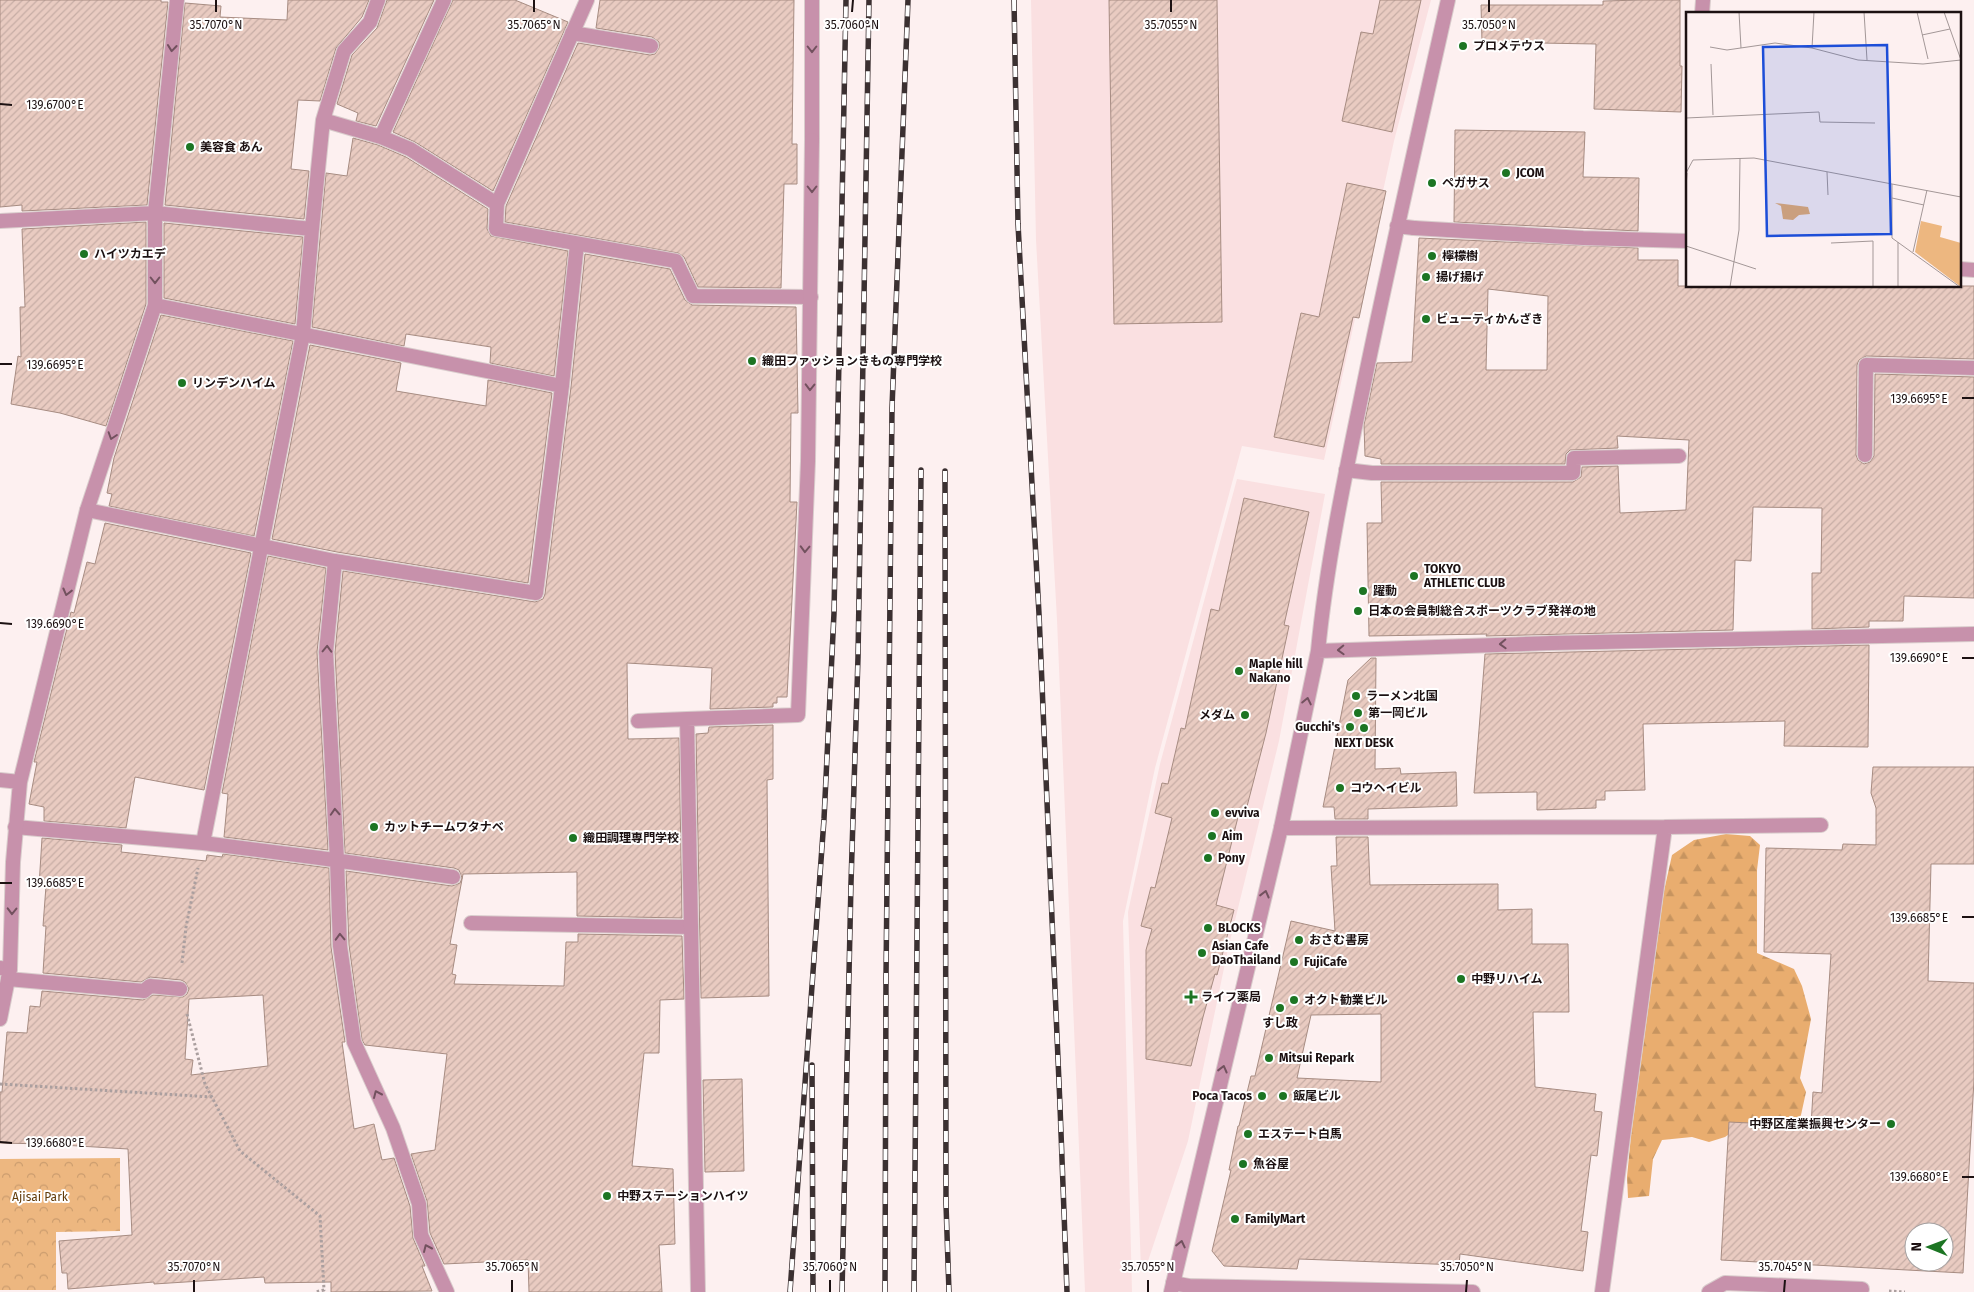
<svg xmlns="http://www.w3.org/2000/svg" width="1974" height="1292" viewBox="0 0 1974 1292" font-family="'Fira Sans','Noto Sans JP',sans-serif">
	<defs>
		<pattern id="forest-firs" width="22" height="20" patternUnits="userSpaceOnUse" patternTransform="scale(1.25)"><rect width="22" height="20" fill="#e9ad6f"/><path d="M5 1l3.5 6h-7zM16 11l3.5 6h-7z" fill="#c7945f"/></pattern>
		<pattern id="park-crowns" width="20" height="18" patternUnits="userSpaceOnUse" patternTransform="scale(1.25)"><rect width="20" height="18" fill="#edb780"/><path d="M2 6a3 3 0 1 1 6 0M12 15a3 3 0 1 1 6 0" fill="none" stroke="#cb9c6e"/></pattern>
		<pattern id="building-hatch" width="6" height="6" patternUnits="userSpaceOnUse" patternTransform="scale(1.25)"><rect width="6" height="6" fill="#e9cbc1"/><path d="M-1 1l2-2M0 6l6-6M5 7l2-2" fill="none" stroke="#c7ada5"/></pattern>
	</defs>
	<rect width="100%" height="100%" fill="#fdf0f0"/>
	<!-- built -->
	<path fill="#fae0e1" d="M1031,0H1431L1394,141L1324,460L1242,446L1155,768L1123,921L1132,1292H1085L1057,620L1036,240Z
		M1237,479L1325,494L1279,741L1228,949L1188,1141L1145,1270H1141L1128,912L1160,764Z"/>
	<!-- forest -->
	<path fill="url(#forest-firs)" d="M1726,834L1750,836L1760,845L1757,870V953L1794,969L1802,986L1811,1019L1800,1078L1806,1092L1801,1115L1796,1124L1768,1130L1739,1127L1725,1137L1709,1142L1692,1137L1662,1140L1653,1159L1649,1196L1628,1198L1627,1177L1631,1136L1664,891L1672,855L1694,840Z"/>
	<!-- park -->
	<path fill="url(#park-crowns)" d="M120,1158V1231L56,1232V1290H0V1159Z"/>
	<!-- building -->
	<path fill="url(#building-hatch)" stroke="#a78c82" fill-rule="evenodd" d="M0,0H161V2H168L147,205L22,211V205L0,207Z
		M288,0H369L362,17L336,48L320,101L298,100L291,169L309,171L304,219L165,205L185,3L221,6L220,17L287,20Z
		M387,0H434L376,126L356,121L358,113L337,104L352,55L377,28Z
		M453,0H515L568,22L493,191L415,142L393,132Z
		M600,0H794L792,144H797V184H784L781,288L698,287L684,257L678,253L505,222L506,206L578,43L650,55L655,54L659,48V42L652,37L596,28Z
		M1109,0H1217L1222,322L1114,324Z
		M1380,0H1421L1392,132L1342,121L1361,32L1373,34Z
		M1642,0H1680V66H1682L1681,112L1594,109L1596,44L1482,42L1481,5H1603V1Z
		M1455,130L1585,132L1583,177L1639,178L1638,231L1454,222Z
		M353,138L378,145L406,157L488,209L487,229L491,236L568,251L554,376L490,363L491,347L406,334L404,346L312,327L326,173L347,176Z
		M1347,183L1386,191L1359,318L1353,317L1324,447L1274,437L1301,313L1319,317Z
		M146,222V304L106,426L60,413L11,404L18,356L21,357L20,307H25L22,229Z
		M164,223L303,237L295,324L164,298Z
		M1419,238L1638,248V260H1678V286H1974V359L1866,356L1859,360L1857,365L1856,455L1858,460L1864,464L1870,462L1874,456L1875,374L1974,377V598L1904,596L1903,621H1869V627L1812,629V573H1821L1822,508L1753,507L1751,561L1735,560L1733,630L1486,636L1487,634L1369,636L1367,523H1382L1381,482H1573L1581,477L1582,467L1618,466L1620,513L1686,510L1689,440L1617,436L1618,448L1570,450L1566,454L1565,464H1381V459L1365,456L1364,425L1377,363L1412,362ZM1488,289L1548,296L1547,370H1486Z
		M585,254L670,269L685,300L692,305L796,307L798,413H791L790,502H797L787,697H777V703H773V707L710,709L712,668L627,663L628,739L679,738L682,918L577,916V872L463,874L450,944L457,945L452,974L456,975L454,984L564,986L566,942H578V934L682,936L684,999L660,1000L659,1053H644L632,1166L673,1169L675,1244L659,1245L662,1292H529L528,1260L444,1264L430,1233L427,1201L411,1154L435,1150L447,1054L365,1045L362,1040L349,945L346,871L452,886L460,883L462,878L459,870L454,868L345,853L335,652L343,571L535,602L543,599L545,594L571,387Z
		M161,315L293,341L254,536L109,506L112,494L107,493L114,458Z
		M310,345L401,363L396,391L486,406L488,380L552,393L528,583L337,552L272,539Z
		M1244,498L1309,512L1284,625L1289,626L1266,733L1244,818L1238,817L1216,905L1234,910L1217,975L1215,974L1203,1017L1191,1066L1146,1059V950L1152,929L1141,926L1151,887L1155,888L1172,818L1155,813L1162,783L1168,784L1181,728L1185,729L1211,609L1219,611Z
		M105,523L251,553L204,790L135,777L126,828L44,821V807L29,804L37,762H34L71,612L74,613L87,562L95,564Z
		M268,556L326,568L317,652L328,850L224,837L228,794L222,793Z
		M1869,645L1868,747L1784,746L1785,721L1643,724L1645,790L1605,791V800H1596V808L1537,810V792L1474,793L1485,654Z
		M1371,658H1376L1375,769L1400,768L1401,774L1456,772L1457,806L1368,809V819H1335L1334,807H1323L1348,680Z
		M773,725V779L767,780L769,996L701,998L696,734L708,733L709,727Z
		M1873,767H1974V864H1931L1928,981L1974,983V1080L1963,1273L1721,1260L1729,1122L1811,1126L1813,1092L1822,1093L1831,954L1764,952L1766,848L1842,850L1843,844L1876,845V808L1871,793ZM1914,1232H1944V1262H1914Z
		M1336,837H1368L1370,885L1498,884V910L1532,909V944H1568L1569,1012H1533L1535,1087L1596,1094L1594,1111L1602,1112L1597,1156L1591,1155L1581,1231L1588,1232L1583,1271L1460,1254L1459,1265L1299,1259L1297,1269L1224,1266L1212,1251L1231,1170H1229L1238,1126H1239L1251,1076H1255L1291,921L1335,931L1331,866H1337ZM1381,1014V1082L1297,1078L1311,1015Z
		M42,838L122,845L121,852L206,861L207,855L222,857L223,854L329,868L331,947L345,1042H342L354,1129L374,1124L382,1160L394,1158L410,1206L413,1238L425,1266H422L432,1291L331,1292V1282L265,1283L264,1277L154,1284V1282L68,1289L67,1273H62L59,1241L132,1235L128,1149L46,1144L0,1143V1092H2L7,1032L27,1033L30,1006L40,1007L42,991L143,1000L153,995L183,997L187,994L189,989L185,982L181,980L150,977L141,982L43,973L46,926H43L46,886H39ZM263,995L268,1066L191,1075L193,1060L185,1059L189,999Z
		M742,1079L744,1171L705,1172L703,1080Z"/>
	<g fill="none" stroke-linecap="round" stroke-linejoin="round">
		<defs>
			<path id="service" d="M587,0L497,204L496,229L676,261L693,296L811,297
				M1702,14L1703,0
				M572,33L651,46
				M323,120L381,137L410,149L497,204
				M381,137L444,0
				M812,140V0
				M155,213L312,229L323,120L344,51L370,22L378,0
				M1414,228L1583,238L1688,241
				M1960,269L1974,270
				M155,305L562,386
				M1865,455L1866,365L1974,368
				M1346,470L1372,473H1573L1574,458L1679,456
				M87,510L335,561L536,593L562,386L577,244
				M335,561L326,652L337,860L340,946L354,1042L393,1128L419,1204L421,1235L447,1292
				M1552,643L1974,634
				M15,827L203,843L320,858L453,877
				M1281,828L1665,827
				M203,843L303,334L312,229
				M471,923L691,927
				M0,968L10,969
				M8,979L144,991L150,986L180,989
				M1173,1283L1189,1286L1473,1292
				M1602,1292L1665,827L1821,825
				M1709,1292L1725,1283L1862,1289"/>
			<path id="minor" d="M0,221L155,213
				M1397,226L1414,228
				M1318,651L1552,643
				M638,721L687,719
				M0,780L20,782
				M0,1019L10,969L13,862L20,782L87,510L155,305V213L177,0
				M698,1292L687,719L798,715L808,461L812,140
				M1171,1292L1281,828L1318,651C1327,558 1347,466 1366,374C1392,249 1420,125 1448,0"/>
		</defs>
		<!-- service casing -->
		<use href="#service" stroke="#d9cccc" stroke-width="16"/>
		<!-- minor casing -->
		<use href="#minor" stroke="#d9cccc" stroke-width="16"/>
		<!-- path -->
		<path stroke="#ab9f9f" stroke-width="3" stroke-dasharray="2.5 2.5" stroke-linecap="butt" d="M182,963L186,927L198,868
			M187,1014L205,1084L240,1151L320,1216L324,1290L315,1292
			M0,1084L212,1097
			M1889,1291L1905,1292"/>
		<!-- service -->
		<use href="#service" stroke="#c791ab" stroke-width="14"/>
		<!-- minor -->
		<use href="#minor" stroke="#c791ab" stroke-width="14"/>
		<defs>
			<path id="rail" d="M1014,0L1018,224L1039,614L1060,1106L1067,1292
				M945,471L946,1204L949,1292
				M812,1065L813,1292
				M790,1292L824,819L834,613L846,0
				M842,1292L851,883L858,657L869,0
				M885,1292L886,977L892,408L908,0
				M914,1292L921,470"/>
		</defs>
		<!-- rail casing -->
		<use href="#rail" stroke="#3b3031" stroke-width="5.5"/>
		<!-- rail -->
		<use href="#rail" stroke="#fff" stroke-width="4" stroke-dasharray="11" stroke-linecap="butt"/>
	</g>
	<!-- one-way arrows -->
	<defs><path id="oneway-chevron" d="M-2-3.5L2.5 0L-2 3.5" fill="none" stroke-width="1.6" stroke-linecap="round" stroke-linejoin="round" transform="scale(1.25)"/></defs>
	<g stroke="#72515e">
		<use href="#oneway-chevron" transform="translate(172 48) rotate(96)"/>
		<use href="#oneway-chevron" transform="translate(812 49) rotate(90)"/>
		<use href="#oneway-chevron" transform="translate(812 189) rotate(90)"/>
		<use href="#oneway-chevron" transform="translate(155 280) rotate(90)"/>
		<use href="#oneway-chevron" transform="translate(810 387) rotate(91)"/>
		<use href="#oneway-chevron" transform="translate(112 436) rotate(108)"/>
		<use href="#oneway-chevron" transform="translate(805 549) rotate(92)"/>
		<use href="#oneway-chevron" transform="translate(67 592) rotate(104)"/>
		<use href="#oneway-chevron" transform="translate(1503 644) rotate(178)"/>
		<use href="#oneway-chevron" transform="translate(327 649) rotate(-88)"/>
		<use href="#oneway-chevron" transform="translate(1341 650) rotate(178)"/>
		<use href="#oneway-chevron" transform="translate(1307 701) rotate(-78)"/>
		<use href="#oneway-chevron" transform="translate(335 812) rotate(-93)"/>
		<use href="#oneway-chevron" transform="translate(1265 894) rotate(-76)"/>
		<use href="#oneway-chevron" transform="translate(12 911) rotate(91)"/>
		<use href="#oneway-chevron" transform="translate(340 937) rotate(-92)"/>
		<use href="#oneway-chevron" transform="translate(1223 1069) rotate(-76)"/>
		<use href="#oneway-chevron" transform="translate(377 1094) rotate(-114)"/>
		<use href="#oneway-chevron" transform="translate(1181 1244) rotate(-77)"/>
		<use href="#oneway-chevron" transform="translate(427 1248) rotate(-114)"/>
	</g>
	<!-- ticks -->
	<path fill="none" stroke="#1c1112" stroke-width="2" d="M216,12V0M534,12V0M852,12L853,0M1171,12V0M1489,12V0M0,104L12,105M0,364H12M1962,398H1974M0,623L12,624M1962,658H1974M0,883H12M1962,917H1974M0,1142L12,1143M1962,1177H1974M194,1292V1280M512,1292V1280M830,1292V1280M1148,1292V1280M1466,1292L1467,1280M1784,1292L1785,1280"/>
	<!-- markers -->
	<g fill="#1c7523" stroke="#fff" stroke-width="2">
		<circle cx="1463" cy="46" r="5"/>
		<circle cx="190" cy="147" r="5"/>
		<circle cx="1506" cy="173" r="5"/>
		<circle cx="1432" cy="183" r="5"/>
		<circle cx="84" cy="254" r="5"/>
		<circle cx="1432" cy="256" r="5"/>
		<circle cx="1426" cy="277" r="5"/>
		<circle cx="1426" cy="319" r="5"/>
		<circle cx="752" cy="361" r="5"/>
		<circle cx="182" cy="383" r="5"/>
		<circle cx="1414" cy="576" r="5"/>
		<circle cx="1363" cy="591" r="5"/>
		<circle cx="1358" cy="611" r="5"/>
		<circle cx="1239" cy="671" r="5"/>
		<circle cx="1356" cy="696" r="5"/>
		<circle cx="1358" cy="713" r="5"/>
		<circle cx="1245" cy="715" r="5"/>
		<circle cx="1350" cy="727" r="5"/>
		<circle cx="1364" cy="728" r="5"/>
		<circle cx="1340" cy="788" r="5"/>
		<circle cx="1215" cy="813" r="5"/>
		<circle cx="374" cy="827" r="5"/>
		<circle cx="1212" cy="836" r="5"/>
		<circle cx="573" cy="838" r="5"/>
		<circle cx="1208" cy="858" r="5"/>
		<circle cx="1208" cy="928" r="5"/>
		<circle cx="1299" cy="940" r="5"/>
		<circle cx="1202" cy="953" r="5"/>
		<circle cx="1294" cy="962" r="5"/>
		<circle cx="1461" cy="979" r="5"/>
		<path d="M1188.5 989.5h5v5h5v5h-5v5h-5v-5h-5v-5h5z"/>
		<circle cx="1294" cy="1000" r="5"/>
		<circle cx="1280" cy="1008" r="5"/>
		<circle cx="1269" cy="1058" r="5"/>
		<circle cx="1262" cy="1096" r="5"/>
		<circle cx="1283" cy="1096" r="5"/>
		<circle cx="1891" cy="1124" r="5"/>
		<circle cx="1248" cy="1134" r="5"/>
		<circle cx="1243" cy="1164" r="5"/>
		<circle cx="607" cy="1196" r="5"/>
		<circle cx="1235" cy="1219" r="5"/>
	</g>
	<g text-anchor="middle" stroke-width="4" stroke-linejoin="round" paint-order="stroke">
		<!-- poi labels -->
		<g font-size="12" font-weight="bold" fill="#1c1112" stroke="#fff" text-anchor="start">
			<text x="1473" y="50">プロメテウス</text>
			<text x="200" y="151">美容食 あん</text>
			<text x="1516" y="177">JCOM</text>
			<text x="1442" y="187">ペガサス</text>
			<text x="94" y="258">ハイツカエデ</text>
			<text x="1442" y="260">檸檬樹</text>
			<text x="1436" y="281">揚げ揚げ</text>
			<text x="1436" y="323">ビューティかんざき</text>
			<text x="762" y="365">織田ファッションきもの専門学校</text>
			<text x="192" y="387">リンデンハイム</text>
			<text x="1424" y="573">TOKYO<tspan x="1424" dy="14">ATHLETIC CLUB</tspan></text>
			<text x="1373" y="595">躍動</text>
			<text x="1368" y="615">日本の会員制総合スポーツクラブ発祥の地</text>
			<text x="1249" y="668">Maple hill<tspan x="1249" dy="14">Nakano</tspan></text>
			<text x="1366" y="700">ラーメン北国</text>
			<text x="1368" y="717">第一岡ビル</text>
			<text x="1235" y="719" text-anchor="end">メダム</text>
			<text x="1340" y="731" text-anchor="end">Gucchi's</text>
			<text x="1364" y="747" text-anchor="middle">NEXT DESK</text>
			<text x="1350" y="792">コウヘイビル</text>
			<text x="1225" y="817">evviva</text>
			<text x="384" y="831">カットチームワタナベ</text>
			<text x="1222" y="840">Aim</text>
			<text x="583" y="842">織田調理専門学校</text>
			<text x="1218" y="862">Pony</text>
			<text x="1218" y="932">BLOCKS</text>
			<text x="1309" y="944">おさむ書房</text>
			<text x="1212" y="950">Asian Cafe<tspan x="1212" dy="14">DaoThailand</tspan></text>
			<text x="1304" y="966">FujiCafe</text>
			<text x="1471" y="983">中野リハイム</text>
			<text x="1201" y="1001">ライフ薬局</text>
			<text x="1304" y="1004">オクト勧業ビル</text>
			<text x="1280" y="1027" text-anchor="middle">すし政</text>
			<text x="1279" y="1062">Mitsui Repark</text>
			<text x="1252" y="1100" text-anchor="end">Poca Tacos</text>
			<text x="1293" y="1100">飯尾ビル</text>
			<text x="1881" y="1128" text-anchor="end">中野区産業振興センター</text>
			<text x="1258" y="1138">エステート白馬</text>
			<text x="1253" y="1168">魚谷屋</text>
			<text x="617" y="1200">中野ステーションハイツ</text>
			<text x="1245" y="1223">FamilyMart</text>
		</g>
		<!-- park labels -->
		<g font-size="12" fill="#623b09" stroke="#fff">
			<text x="40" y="1201">Ajisai Park</text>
		</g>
	</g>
	<!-- overview -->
	<g transform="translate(1686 12)">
		<rect width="275" height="275" fill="#fdf0f0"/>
		<path d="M89,191L122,195L124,202L113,203L107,208L97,207L95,194Z" fill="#e9ad6f"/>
		<path d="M235,209L256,214L254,225L275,231V275L229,240Z" fill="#edb780"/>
		<path fill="none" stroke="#a39797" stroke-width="1" d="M53,0L55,36M178,0L181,48M231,0L242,47M258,0L275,48M236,23L264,17M24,35L41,38L89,31L126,36L172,48L237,52L275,48M126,36L128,0M25,52L27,103M0,106L133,100L134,110L189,111M141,160L142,183M0,161L7,148L68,146L275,185M206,172V226L274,275M0,176L1,161M206,186L238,193M212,230V275M145,231L187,229V275M0,234L70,257M227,240L241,178M44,275L53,218L54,146"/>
		<path fill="#1d4ed8" fill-opacity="0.15" stroke="#1d4ed8" stroke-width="2.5" d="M201,33L205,222L81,224L77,35Z"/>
		<rect width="275" height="275" fill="none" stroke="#1c1112" stroke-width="2.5"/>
	</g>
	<g font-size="12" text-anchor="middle" fill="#1c1112" stroke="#fff" stroke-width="4" stroke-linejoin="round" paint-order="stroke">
		<text x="216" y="29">35.7070°N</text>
		<text x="534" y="29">35.7065°N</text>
		<text x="852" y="29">35.7060°N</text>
		<text x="1171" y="29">35.7055°N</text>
		<text x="1489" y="29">35.7050°N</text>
		<text x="55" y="109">139.6700°E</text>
		<text x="55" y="369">139.6695°E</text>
		<text x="1919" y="403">139.6695°E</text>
		<text x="55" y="628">139.6690°E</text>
		<text x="1919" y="662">139.6690°E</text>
		<text x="55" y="887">139.6685°E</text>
		<text x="1919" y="922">139.6685°E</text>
		<text x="55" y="1147">139.6680°E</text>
		<text x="1919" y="1181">139.6680°E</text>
		<text x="194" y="1271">35.7070°N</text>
		<text x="512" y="1271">35.7065°N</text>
		<text x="830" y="1271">35.7060°N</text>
		<text x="1148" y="1271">35.7055°N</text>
		<text x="1467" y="1271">35.7050°N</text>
		<text x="1785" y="1271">35.7045°N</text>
	</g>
	<!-- north arrow -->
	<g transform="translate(1929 1247) rotate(271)"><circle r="24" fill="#ffffff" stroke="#a4a0a0"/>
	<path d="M0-4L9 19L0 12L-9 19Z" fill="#1c7523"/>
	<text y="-8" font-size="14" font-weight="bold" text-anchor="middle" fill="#1c1112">N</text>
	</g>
</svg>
